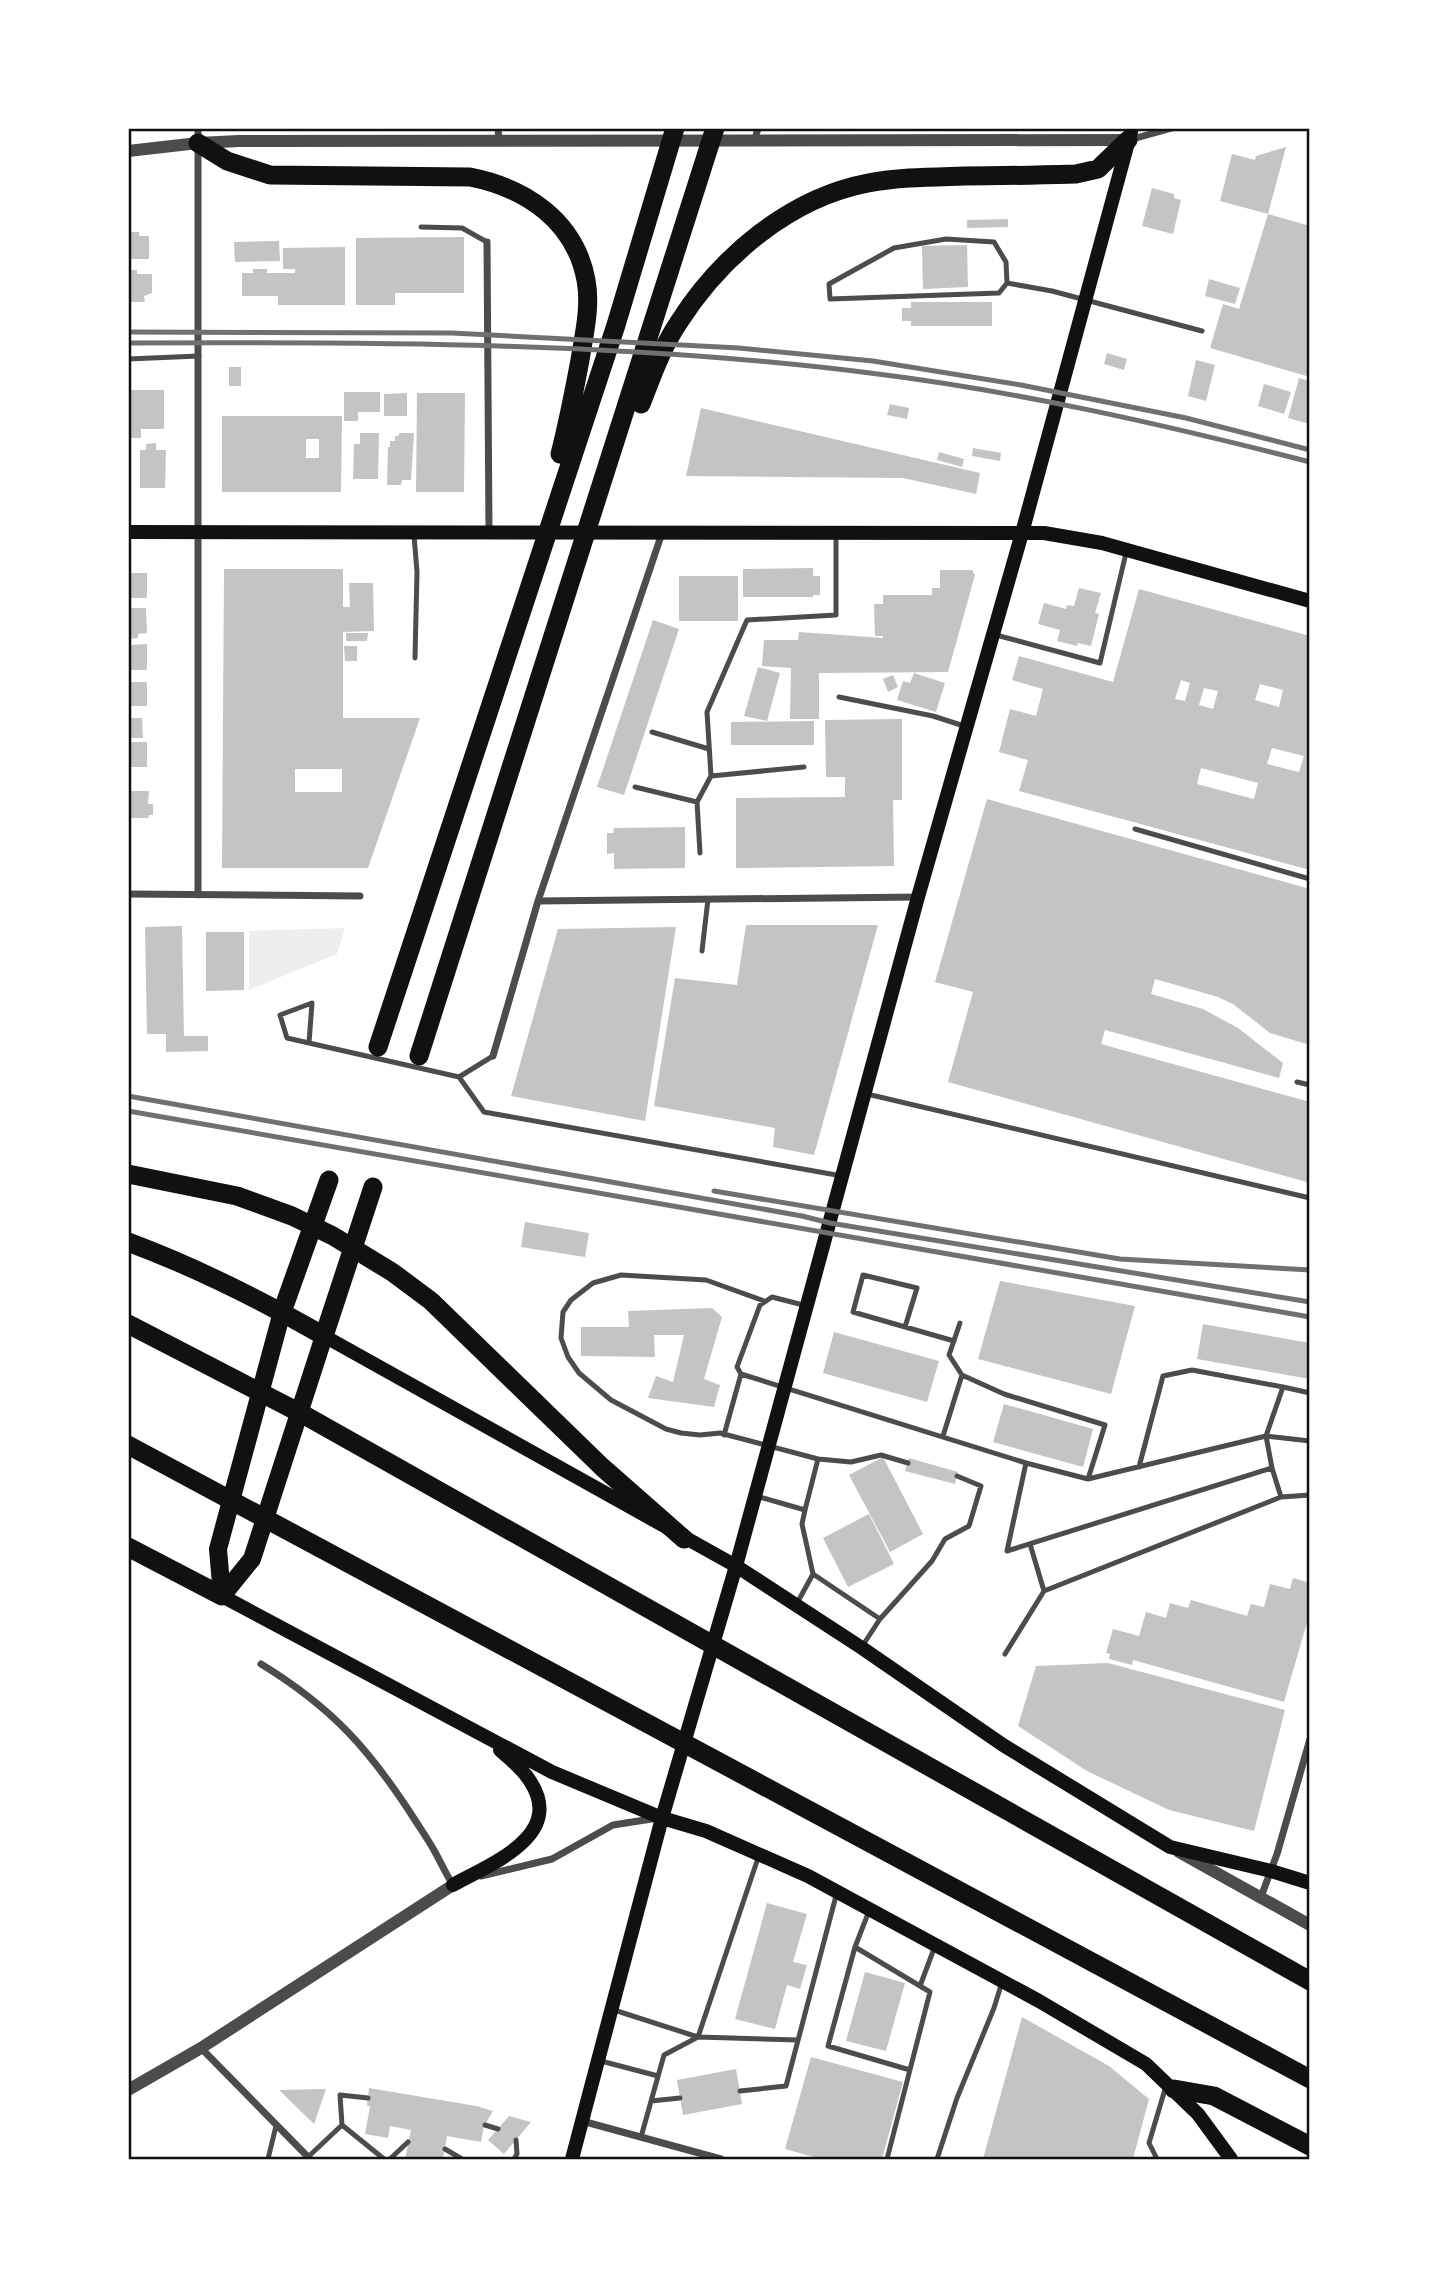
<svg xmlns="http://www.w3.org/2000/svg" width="1438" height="2287" viewBox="0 0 1438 2287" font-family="'Exo 2',sans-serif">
	<rect width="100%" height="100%" fill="#fff"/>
	<!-- green -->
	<path fill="#eee" d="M345,928L337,954L249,990V931Z"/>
	<!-- building -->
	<path fill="#c4c4c4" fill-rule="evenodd" d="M1286,147L1268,214L1220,201L1232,154L1255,160L1256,156Z
		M1152,188L1174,194V198L1181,200L1173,234L1142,226Z
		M1268,214L1310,226V377L1210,348L1223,304L1239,309Z
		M1008,219V227L967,228V220Z
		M128,232H139V236H149V259H128Z
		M464,237V293H395V305H356V238Z
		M279,241L280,261L235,262L234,242Z
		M967,245L968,287L923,289L922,246Z
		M345,247V305H278V296H242V273H253V269H267V273H295V269H283V248Z
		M128,270H137V274H152V293L144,296L145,302H128Z
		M1209,279L1240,288L1235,304L1205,296Z
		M911,302H992V326H911V321H902V308H911Z
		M1107,353L1127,359L1124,370L1104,364Z
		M1196,360L1215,365L1206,401L1188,396Z
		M229,367H241V386H229Z
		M1299,378L1310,381V424L1288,418Z
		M1264,384L1291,392L1284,414L1258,406Z
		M128,390H164V429H141V438H128Z
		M344,392H380V412H358V421H344Z
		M407,393V416H384V394Z
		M417,393H465L464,492H416Z
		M890,404L909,408L907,419L887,415Z
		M701,408L980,473L976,494L903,478L686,476Z
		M222,416H342L341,492H222ZM306,439H319V458H306Z
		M360,433H379L378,479H353L354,444H360Z
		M399,433H414L411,480H402L401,485H387L388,447H390V441H395V436H399Z
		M156,443V450H166L165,488H140V450H146V444Z
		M973,448L1001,453L1000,461L972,456Z
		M939,452L964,459L962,467L937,460Z
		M813,568V576H820V595H813V597H743V569Z
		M224,569H343V607H350L349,583H373L374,631L343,632V718H420L368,868H222ZM295,769H342V792H295Z
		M940,570H972L975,575L948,672L819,673V719H790L791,668L762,666L764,640H798L799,632L883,638V636H875L874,604H883V595H932V588H940Z
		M128,573H147V598H128Z
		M679,576H738V621H679Z
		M1079,588L1101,593L1095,613L1099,614L1091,646L1078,643L1077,646L1057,641L1060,630L1038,624L1044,603L1066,609L1067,605L1074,606Z
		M1139,589L1310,636V870L1019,791L1028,760L999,752L1010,709L1036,716L1043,689L1012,680L1019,656L1113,682ZM1181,680L1190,683L1185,701L1175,699ZM1260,684L1283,690L1279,707L1255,700ZM1204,688L1218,691L1213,709L1199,705ZM1272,748L1304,756L1299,772L1267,764ZM1201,768L1258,783L1254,799L1197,784Z
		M128,608H146L147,633L138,634V638L128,639Z
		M653,620L679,629L624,795L597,787Z
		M346,633H368L367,641H346Z
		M147,644V670H128V645Z
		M344,646H357V661H345Z
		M758,667L780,673L767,721L744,716Z
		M914,673L945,683L936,712L897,700L903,681L910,683Z
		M893,675L898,687L888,692L883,679Z
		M128,682H147V706H128Z
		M128,718H142L143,738H128Z
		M902,719V800H893L894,866L736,868V798L845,797V777H826L825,720Z
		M814,721V745H731V722Z
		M128,742H147V767H128Z
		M128,791H149L148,804H153V815H149L148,818H128Z
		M987,799L1310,889V1045L1270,1033L1233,1004L1218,997L1155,979L1151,994L1203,1009L1238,1028L1283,1063L1279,1078L1105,1030L1101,1044L1310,1102V1183L948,1082L973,992L935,982Z
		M685,827V868L614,869V853L607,854V833H613L614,828Z
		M746,925H878L814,1155L773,1147L775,1128L654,1106L675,978L737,985Z
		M182,926L184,1036H208V1051L166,1052V1034H147L145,927Z
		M676,927L645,1121L511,1096L558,929Z
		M128,930H131V1037H128Z
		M206,932H244V990L206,991Z
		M525,1222L589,1233L585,1257L521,1247Z
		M1000,1281L1135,1306L1111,1394L978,1359Z
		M712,1308L722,1317L704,1379L720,1385L714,1407L648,1398L656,1376L673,1382L684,1335H654L655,1357L581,1356V1327H629L628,1311Z
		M1203,1324L1310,1343V1379L1197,1359Z
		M834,1332L939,1361L927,1402L823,1373Z
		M1004,1404L1093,1429L1083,1467L993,1442Z
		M883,1457L923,1534L890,1552L849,1475Z
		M909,1458L958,1472L955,1484L905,1471Z
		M869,1514L894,1564L848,1587L823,1538Z
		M1293,1578L1310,1583V1612L1284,1702L1133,1660L1132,1665L1109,1659L1110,1654L1106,1653L1113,1629L1139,1636L1146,1612L1166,1618L1170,1603L1188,1608L1191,1600L1247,1616L1251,1604L1264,1607L1270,1584L1290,1589Z
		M1108,1663L1285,1710L1254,1831L1169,1810L1087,1771L1018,1726L1036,1666Z
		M767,1903L807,1914L793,1962L807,1965L800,1989L787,1985L775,2029L735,2019Z
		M865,1972L905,1983L886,2051L846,2041Z
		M1022,2017L1109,2066L1149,2099L1133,2159H983Z
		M811,2057L903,2082L882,2159H821L785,2149Z
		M736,2069L742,2104L683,2115L677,2080Z
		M369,2088L476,2106L493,2111L484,2126L481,2142L447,2136L443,2159H405L411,2130L390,2126L388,2138L365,2134L370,2106H367Z
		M326,2089L314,2124L279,2090Z
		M509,2116L531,2122L504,2154L488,2140Z"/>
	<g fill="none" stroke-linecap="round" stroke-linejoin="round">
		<!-- service -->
		<path stroke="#4c4c4c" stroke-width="5" d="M421,227L462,228L487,242
			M1007,283L999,293L830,299L829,284L894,248L946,239L994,242L1006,262L1007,283L1052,291L1202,331
			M128,359L199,356
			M414,535L417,572L415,658
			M996,635L1100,663L1126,553
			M839,697L933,716L964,726
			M652,732L709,749
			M804,767L711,776L707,712L747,620L836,615V533
			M635,787L697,802
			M1135,829L1310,879
			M700,853L697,802L711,776
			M702,951L708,899
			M309,1043L312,1003L280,1015L287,1038L459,1077L493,1056
			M459,1077L484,1112L842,1176
			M1297,1082L1310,1085
			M867,1094L1310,1198
			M764,1301L706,1280L621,1275L593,1283L571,1300L563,1312L561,1338L568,1357L579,1373L611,1400L666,1429L681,1433L700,1435L720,1433L818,1459L805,1510
			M807,1306L772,1297L760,1305L737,1367L741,1374L1026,1463L1088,1479L1105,1425L1004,1394L962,1375L949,1355L960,1323
			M905,1327L917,1288L863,1275L853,1312L954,1341
			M1283,1387L1310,1393
			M724,1435L741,1374
			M943,1436L962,1375
			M818,1459L851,1462L881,1455L908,1463
			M1026,1463L1007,1551L1272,1468L1266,1436L1088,1479
			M1139,1467L1163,1376L1192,1370L1283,1387L1266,1436L1310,1441
			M756,1496L805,1510L802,1524L813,1574
			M1281,1497L1310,1495
			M1030,1544L1044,1591L1281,1497L1272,1468
			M796,1605L813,1574L880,1619L863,1645
			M880,1619L932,1561L945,1539L969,1526L981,1486L957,1476
			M1005,1654L1044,1591
			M855,1947L869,1911
			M920,1986L935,1946
			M614,2010L698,2037L798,2040
			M601,2061L658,2076
			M740,2091L786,2086L837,1892
			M368,2098L340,2095L342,2125L384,2159
			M651,2101L680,2098
			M485,2125L498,2129
			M641,2137L664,2055L698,2037L759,1855
			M445,2149L462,2159
			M308,2157L342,2125
			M268,2159L276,2126
			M390,2159L408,2142
			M514,2159L517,2154L516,2140
			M887,2159L930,1992L855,1947L828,2046L910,2070
			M937,2159L957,2098L994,2008L1002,1982
			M1157,2159L1149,2143L1166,2086"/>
		<!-- minor -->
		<path stroke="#4c4c4c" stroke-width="7" d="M498,128L499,140
			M755,139L758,128
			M1129,140L1172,128
			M487,242L489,532
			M128,894L360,896
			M198,895V128
			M538,901L918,897
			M493,1056L538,901L662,533
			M261,1664C333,1708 370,1750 415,1820C422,1831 429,1841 435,1852C441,1863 447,1876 453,1885
			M481,1876L552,1859L613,1825L658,1818
			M1261,1897L1277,1854L1310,1739
			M201,2048L310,2159
			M582,2121L721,2159"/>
		<!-- tertiary -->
		<path stroke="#4c4c4c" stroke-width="12" d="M128,151L198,143L239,141L1128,140
			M1179,1852L1310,1925
			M128,2090L201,2048L453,1885"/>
		<!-- secondary -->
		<path stroke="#111" stroke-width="14" d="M128,532L1044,533L1102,543L1310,601
			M324,1336L736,1566L862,1648L1003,1745L1170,1847L1271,1871L1310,1883
			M222,1596L552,1772L662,1818L706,1831L808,1876L1039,2001L1146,2064L1198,2114L1231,2159
			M453,1885C490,1864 566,1836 530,1781C523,1769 511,1760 500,1750
			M572,2159L662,1818L736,1566L918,897L1022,533L1132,128"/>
		<!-- trunk -->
		<path stroke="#111" stroke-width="18" d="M222,1596L218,1549L282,1312
			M222,1596L252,1559L324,1336"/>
		<!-- motorway -->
		<path stroke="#111" stroke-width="19" d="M198,143L227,161L270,175L470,177C526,188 575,221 586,280C591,307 584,334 580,360C574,392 568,423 560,454
			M641,404C652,376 662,347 679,322C721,256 790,198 868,183C900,177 932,177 964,176C1002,176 1039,175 1076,174L1098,169L1128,140
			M378,1047L616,325L675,128
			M419,1056L715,128
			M128,1174L237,1196L292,1216L333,1236L392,1272L431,1301L602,1467L684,1539
			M128,1242C195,1267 261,1300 324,1336L373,1187
			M282,1312L329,1180
			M128,1324L306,1416L1310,1981
			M128,1445L1310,2079
			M128,1547L222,1596
			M1174,2089L1214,2096L1310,2146"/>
		<!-- rail -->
		<path stroke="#707070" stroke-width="5" d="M128,332L452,333L739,348L873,361L1021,385L1186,418L1310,450
			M128,343C375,342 624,342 870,373C1017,391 1166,425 1310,462
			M128,1096L802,1216L830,1223L1310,1302
			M128,1111L1310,1317
			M714,1191L1120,1259L1310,1270"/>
	</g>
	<!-- border -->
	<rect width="1438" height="2287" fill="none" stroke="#ffffff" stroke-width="259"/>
	<rect x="130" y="130" width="1178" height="2028" fill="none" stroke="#111" stroke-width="2.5"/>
</svg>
